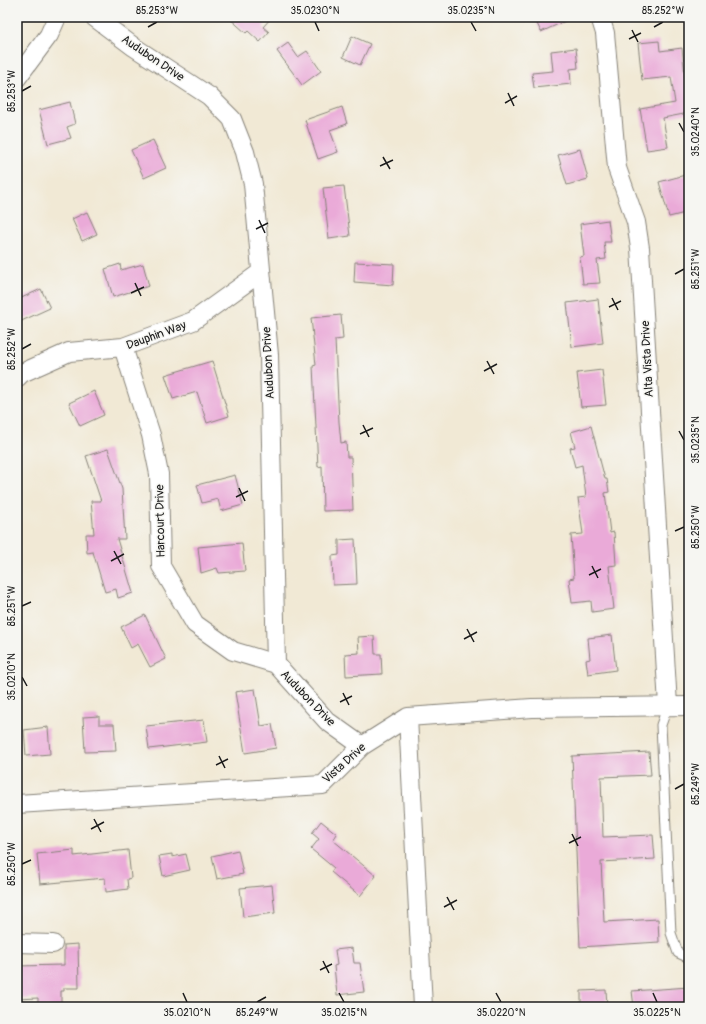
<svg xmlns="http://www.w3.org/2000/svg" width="706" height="1024" viewBox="0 0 706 1024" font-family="Pangolin,sans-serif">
	<rect width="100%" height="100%" fill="#f6f6f2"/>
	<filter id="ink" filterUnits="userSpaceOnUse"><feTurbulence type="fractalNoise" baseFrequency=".025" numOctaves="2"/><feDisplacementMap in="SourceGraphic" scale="8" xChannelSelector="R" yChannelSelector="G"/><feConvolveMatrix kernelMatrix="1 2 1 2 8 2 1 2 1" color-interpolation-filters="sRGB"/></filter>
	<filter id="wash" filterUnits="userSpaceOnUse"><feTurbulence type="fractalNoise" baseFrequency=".012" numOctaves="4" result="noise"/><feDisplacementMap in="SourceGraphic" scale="16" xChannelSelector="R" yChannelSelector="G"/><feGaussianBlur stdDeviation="0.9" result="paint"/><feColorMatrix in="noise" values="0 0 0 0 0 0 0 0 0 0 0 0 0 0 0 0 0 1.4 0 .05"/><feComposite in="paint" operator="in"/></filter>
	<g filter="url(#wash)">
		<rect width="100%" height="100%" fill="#f1e9d5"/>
		<g id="blocks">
			<!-- building -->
			<path fill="#eaaad8" d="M228,17H272L263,27L269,32L260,42L248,31L246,33Z
				M534,17H574L541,32Z
				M352,36L370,44L360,65L343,57Z
				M659,41L660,51L682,48L686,86L689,85V113L663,118L668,147L647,150L640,109L675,103L671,77L642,80L638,43Z
				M288,43L298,57L307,51L321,71L302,85L277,51Z
				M576,48L578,68L570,69L571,84L534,88L532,73L553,71L551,51Z
				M70,102L75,124L67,127L71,138L48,144L39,110Z
				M342,107L347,124L330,130L338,152L318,159L305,120Z
				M153,140L166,168L144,178L131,150Z
				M580,149L588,179L567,185L558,155Z
				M689,174V212L669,217L659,182Z
				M344,186L350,236L329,239L323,188Z
				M87,212L97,234L82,241L72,219Z
				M608,220L611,242H604L606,259L597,260L600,283L583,284L580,257L584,256L580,224Z
				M355,262L394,264L393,285L354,282Z
				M120,264L121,270L143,264L149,286L113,297L105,269Z
				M41,289L50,308L17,323V300Z
				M598,299L603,343L572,347L567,303Z
				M341,315L343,339L335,340L339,422L341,443L346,442L347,457H351L353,510L323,511L322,466L318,467L313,366L316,365L311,318Z
				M212,361L229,416L207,423L197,392L173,399L165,375Z
				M602,370L606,405L581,407L577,373Z
				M94,391L104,415L80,426L69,403Z
				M591,426L605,479H607L609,492L605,493L610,533L614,532L616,565L609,566L614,609L592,612L591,601L572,603L569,579L574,578L571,535L583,534L578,498L586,497L582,465L575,467L570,448L575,447L571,432Z
				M108,449L122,489L125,539H117L133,593L118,598L116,589L105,592L93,552L87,553L86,534H94L91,501H101L86,456Z
				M235,475L243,505L221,511L218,499L202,503L197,485Z
				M355,539L357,584L333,585L332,556L339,555V540Z
				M242,543L245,571L219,573L217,568L201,573L198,547Z
				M145,615L166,659L150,667L138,644L131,648L121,627Z
				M612,635L616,670L588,674L586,660L590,659L588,638Z
				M374,636L375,654H381L382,674L346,676L345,654L359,653L358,637Z
				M255,689L261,726L272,724L276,748L245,753L235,692Z
				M99,716V724H114L116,751L85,752L83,717Z
				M204,720L207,742L149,749L146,726Z
				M48,727L50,754L26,756L24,730Z
				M649,752L651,775L601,777L603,837L653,835L655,859L601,862L604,922L658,919L659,942L580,947L572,756Z
				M321,821L337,834L333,840L376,876L360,896L331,872L334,868L311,849L319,839L312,833Z
				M74,850V856L128,850L131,878L127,879L128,889L106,892L105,878L40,884L37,854Z
				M238,850L243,874L217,879L212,856Z
				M172,854V857L186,854L190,870L163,876L159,856Z
				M272,885L275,913L243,917L240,888Z
				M78,944L79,988H64V991H61V1007H38V998L17,999V966L64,965V945Z
				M352,948L354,963H360L364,992L337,995L334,966L337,965L335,950Z
				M689,987V1007H634L632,991Z
				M606,990L607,1007H581V991Z"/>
		</g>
	</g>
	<g filter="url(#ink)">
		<use href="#blocks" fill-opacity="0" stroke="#868278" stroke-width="1"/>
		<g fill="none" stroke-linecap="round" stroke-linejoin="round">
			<defs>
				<path id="service" d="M668,705L661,725L671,933L678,953L689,958"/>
				<path id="minor" d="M94,17L134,47L209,96L232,119L245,152L253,184L269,355L276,664L327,721L362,746
					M600,17L605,33L617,168L636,222L640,248L668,705
					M17,78L49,35L57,17
					M123,347L151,435L159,474L161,566L195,624L233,651L276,664
					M17,378L22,373L69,352L123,347L193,321L261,272
					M408,717L423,1007
					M17,804L323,785L362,746L408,717L532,708L689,706
					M17,943L53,944"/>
			</defs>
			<!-- service casing -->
			<use href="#service" stroke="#868278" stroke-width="11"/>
			<!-- minor casing -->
			<use href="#minor" stroke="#868278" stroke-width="20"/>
			<!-- service -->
			<use href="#service" stroke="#fff" stroke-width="9"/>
			<!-- minor -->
			<use href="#minor" stroke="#fff" stroke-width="18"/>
		</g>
	</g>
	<!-- ticks -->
	<path fill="none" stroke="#1c1c1c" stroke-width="1.5" d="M315,22L319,31M471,22L476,31M148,27L157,22M654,27L663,22M632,30L638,42M629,39L641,33M22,91L31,86M508,93L514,106M505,103L517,96M679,123L684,132M383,157L390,169M380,166L393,160M259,220L265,233M256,229L268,223M675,274L684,269M135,283L141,296M131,293L144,287M612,298L618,310M609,307L621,301M22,349L31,344M487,361L494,374M484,371L497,364M363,425L369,437M679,431L684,440M360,434L373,428M239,488L245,501M236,497L248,491M675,531L684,527M114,551L121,564M111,561L124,554M592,566L598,578M589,575L601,569M22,606L31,602M467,629L474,642M464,639L477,632M22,677L27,686M343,693L349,705M340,702L352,696M219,756L225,768M216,765L228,759M675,789L684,784M94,819L101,832M91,829L104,822M572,834L578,846M569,843L581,837M22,864L31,860M447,897L454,910M444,907L457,900M323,961L329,973M320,970L332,964M183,993L187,1002M339,993L344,1002M496,993L501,1002M653,993L657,1002M257,1002L266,997"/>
	<g text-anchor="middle" stroke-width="3" stroke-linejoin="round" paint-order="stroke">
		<!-- street labels -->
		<g font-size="12" fill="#1c1c1c" stroke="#f6f6f2">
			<text transform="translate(153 58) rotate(34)" y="4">Audubon Drive</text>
			<text transform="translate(156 335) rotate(-20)" y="4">Dauphin Way</text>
			<text transform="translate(647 359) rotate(-93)" y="4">Alta Vista Drive</text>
			<text transform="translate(268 363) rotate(-93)" y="4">Audubon Drive</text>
			<text transform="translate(160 521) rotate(-91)" y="4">Harcourt Drive</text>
			<text transform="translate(308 698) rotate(46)" y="4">Audubon Drive</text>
			<text transform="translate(344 763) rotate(-42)" y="4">Vista Drive</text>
		</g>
	</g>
	<!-- margin -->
	<rect width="706" height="1024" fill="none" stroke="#f6f6f2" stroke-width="44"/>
	<rect x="22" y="22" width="662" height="980" fill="none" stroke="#1c1c1c" stroke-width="1.5"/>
	<g font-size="10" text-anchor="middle" fill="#1c1c1c">
		<text x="157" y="14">85.253°W</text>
		<text x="315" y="14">35.0230°N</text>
		<text x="471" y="14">35.0235°N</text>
		<text x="663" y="14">85.252°W</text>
		<text transform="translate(11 91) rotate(-90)" y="4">85.253°W</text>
		<text transform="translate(695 132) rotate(-90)" y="4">35.0240°N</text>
		<text transform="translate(695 269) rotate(-90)" y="4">85.251°W</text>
		<text transform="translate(11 349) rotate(-90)" y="4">85.252°W</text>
		<text transform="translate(695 440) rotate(-90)" y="4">35.0235°N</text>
		<text transform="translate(695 527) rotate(-90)" y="4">85.250°W</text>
		<text transform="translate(11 606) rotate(-90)" y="4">85.251°W</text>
		<text transform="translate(11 677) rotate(-90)" y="4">35.0210°N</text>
		<text transform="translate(695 784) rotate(-90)" y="4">85.249°W</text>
		<text transform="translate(11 864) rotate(-90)" y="4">85.250°W</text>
		<text x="187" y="1016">35.0210°N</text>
		<text x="257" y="1016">85.249°W</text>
		<text x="344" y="1016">35.0215°N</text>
		<text x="501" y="1016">35.0220°N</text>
		<text x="657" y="1016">35.0225°N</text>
	</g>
</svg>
